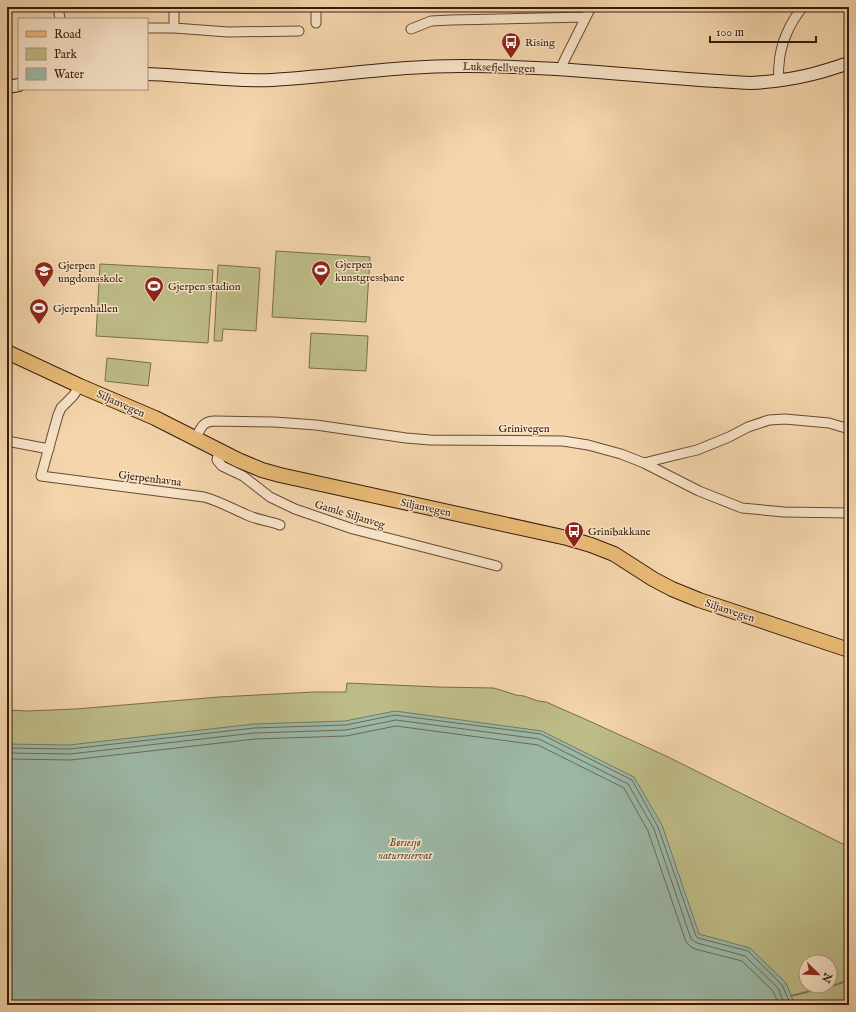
<svg xmlns="http://www.w3.org/2000/svg" width="856" height="1012" viewBox="0 0 856 1012" font-family="'IM FELL English',serif">
	<rect width="100%" height="100%" fill="#f5d6ac"/>
	<filter id="stains"><feTurbulence type="fractalNoise" baseFrequency=".005" numOctaves="4"/><feColorMatrix values="0 0 0 0 .2 0 0 0 0 .09 0 0 0 0 .02 0 0 0 .5 -.17"/></filter>
	<radialGradient id="worn" r=".72"><stop offset=".6" stop-color="#630" stop-opacity="0"/><stop offset="1" stop-color="#630" stop-opacity=".3"/></radialGradient>
	<!-- green -->
	<path fill="#bebd88" stroke="#7a6c4a" fill-rule="evenodd" d="M276,251L370,257L366,322L272,317Z
		M100,264L213,270L208,343L96,336Z
		M218,265L260,268L256,331L223,329L222,341H214Z
		M311,333L368,336L366,371L309,368Z
		M107,358L151,363L148,386L105,381Z
		M347,683L438,687L494,688L516,695L524,696L538,701L546,702L587,720L666,756L849,847V1005H7V710L27,711L76,709L219,697L314,692H346ZM806,962H830V986H806Z"/>
	<!-- water -->
	<path fill="#9cb9a8" stroke="#737a6a" d="M395,711L542,731L634,777L662,825L699,934L750,948L786,983L795,1005H7V744L69,745L254,724L345,721Z"/>
	<g fill="none" stroke-linecap="round" stroke-linejoin="round">
		<!-- shore -->
		<path stroke="#696a5a" stroke-width="1" d="M7,748L70,749L254,728L346,725L395,715L541,734L632,780L658,827L696,936L698,938L748,951L782,985L791,1005
			M7,753L70,754L254,733L346,730L396,720L539,739L628,784L654,829L691,939L697,943L745,956L778,988L785,1005
			M7,759L71,760L255,739L346,736L396,726L538,745L624,788L648,831L686,942L691,947L695,949L742,961L773,991L779,1005"/>
		<!-- stream -->
		<path stroke="#737a6a" stroke-width="2" d="M791,996L835,985L849,980"/>
		<defs>
			<path id="minor" d="M58,7L60,19
				M316,23V7
				M147,28H174L228,32L299,31
				M174,28V7
				M411,29L431,21L451,20L585,17
				M560,70L565,59L591,7
				M779,81C779,76 778,70 779,65C780,44 790,22 803,7
				M80,386L73,396L61,408L58,415L41,476L204,497C219,501 233,509 247,515C258,520 269,521 280,525
				M195,439C201,429 201,422 214,421L274,422L316,425L406,438L430,440L563,441L588,445L621,454L644,463L699,491L742,508L784,512L849,513
				M7,441L49,449
				M219,451L217,460L222,466L243,476L270,497L295,509L353,529L497,566
				M644,463L672,456L697,450L729,437L748,427L769,420L785,419L829,423L849,429"/>
			<path id="secondary" d="M147,74C188,75 230,82 272,80C337,76 403,65 469,66C563,66 657,79 751,83C772,82 793,79 813,74C825,71 837,67 849,63
				M7,87L19,85"/>
			<path id="primary" d="M7,352L80,386L155,418L238,460L262,470L280,475L567,538L591,545L614,554L653,579L672,589L699,600L849,650"/>
		</defs>
		<!-- minor casing -->
		<use href="#minor" stroke="#664a35" stroke-width="11"/>
		<!-- secondary casing -->
		<use href="#secondary" stroke="#361b0d" stroke-width="14"/>
		<!-- primary casing -->
		<use href="#primary" stroke="#361b0d" stroke-width="16"/>
		<!-- minor -->
		<use href="#minor" stroke="#f8e4c9" stroke-width="9"/>
		<!-- secondary -->
		<use href="#secondary" stroke="#f8e4c9" stroke-width="12"/>
		<!-- primary -->
		<use href="#primary" stroke="#eabb76" stroke-width="14"/>
	</g>
	<!-- icons -->
	<defs>
		<symbol id="bus-pin" viewBox="-11 -11 22 30"><path d="M0 17L-7.5 6A9.5 9.5 0 1 1 7.5 6Z" fill="#8f2418" stroke="#f8e4c9"/><path d="M-5-6H5V4H4V6H2V4H-2V6H-4V4H-5ZM-3.5-4V0h7V-4ZM-3.5 1.2v1.5H-2V1.2ZM2 1.2v1.5H3.5V1.2Z" fill="#fff"/></symbol>
		<symbol id="stadium-pin" viewBox="-11 -11 22 30"><path d="M0 17L-7.5 6A9.5 9.5 0 1 1 7.5 6Z" fill="#8f2418" stroke="#f8e4c9"/><path d="M0-5a6.5 5 0 1 0 0 10a6.5 5 0 1 0 0-10ZM-3.5-1.8h7v3.6h-7Z" fill="#fff"/></symbol>
		<symbol id="school-pin" viewBox="-11 -11 22 30"><path d="M0 17L-7.5 6A9.5 9.5 0 1 1 7.5 6Z" fill="#8f2418" stroke="#f8e4c9"/><path d="M0-5L7-2L0 1L-7-2ZM-4 1L0 2.5L4 1V4Q0 6-4 4Z" fill="#fff"/></symbol>
	</defs>
	<g fill-rule="evenodd">
		<use href="#bus-pin" x="500" y="31" width="22" height="30"/>
		<use href="#stadium-pin" x="310" y="259" width="22" height="30"/>
		<use href="#school-pin" x="33" y="260" width="22" height="30"/>
		<use href="#stadium-pin" x="143" y="275" width="22" height="30"/>
		<use href="#stadium-pin" x="28" y="297" width="22" height="30"/>
		<use href="#bus-pin" x="563" y="520" width="22" height="30"/>
	</g>
	<g text-anchor="middle" stroke-width="3" stroke-linejoin="round" paint-order="stroke">
		<!-- poi labels -->
		<g font-size="11" fill="#361b0d" stroke="#f8e4c9" text-anchor="start">
			<text x="525" y="46">Rising</text>
			<text x="335" y="268">Gjerpen<tspan x="335" dy="13">kunstgressbane</tspan></text>
			<text x="58" y="269">Gjerpen<tspan x="58" dy="13">ungdomsskole</tspan></text>
			<text x="168" y="290">Gjerpen stadion</text>
			<text x="53" y="312">Gjerpenhallen</text>
			<text x="588" y="535">Grinibakkane</text>
		</g>
		<!-- street labels -->
		<g font-size="11" fill="#361b0d" stroke="#f8e4c9">
			<text transform="translate(499 67) rotate(2)" y="4">Luksefjellvegen</text>
			<text transform="translate(121 403) rotate(24)" y="4">Siljanvegen</text>
			<text x="524" y="432">Grinivegen</text>
			<text transform="translate(150 478) rotate(7)" y="4">Gjerpenhavna</text>
			<text transform="translate(426 507) rotate(12)" y="4">Siljanvegen</text>
			<text transform="translate(350 514) rotate(17)" y="4">Gamle Siljanveg</text>
			<text transform="translate(730 610) rotate(18)" y="4">Siljanvegen</text>
		</g>
		<!-- park labels -->
		<g font-size="11" font-style="italic" fill="#5f4c32" stroke="#f8e4c9">
			<text x="405" y="846">Børsesjø<tspan x="405" dy="13">naturreservat</tspan></text>
		</g>
	</g>
	<!-- margin -->
	<rect width="856" height="1012" fill="none" stroke="#f5d6ac" stroke-width="24"/>
	<rect x="8" y="8" width="840" height="996" fill="none" stroke="#361b0d" stroke-width="2"/>
	<rect x="12" y="12" width="832" height="988" fill="none" stroke="#361b0d"/>
	<!-- legend -->
	<rect x="18" y="18" width="130" height="72" fill="#f8e4c9" stroke="#aa947e"/>
	<rect x="26" y="31" width="20" height="6" fill="#eabb76" stroke="#aa947e"/>
	<text x="54" y="38" font-size="12" fill="#361b0d">Road</text>
	<rect x="26" y="48" width="20" height="12" fill="#bebd88" stroke="#aa947e"/>
	<text x="54" y="58" font-size="12" fill="#361b0d">Park</text>
	<rect x="26" y="68" width="20" height="12" fill="#9cb9a8" stroke="#aa947e"/>
	<text x="54" y="78" font-size="12" fill="#361b0d">Water</text>
	<!-- north arrow -->
	<g transform="translate(818 974) rotate(113)"><circle r="19" fill="#f8e4c9" stroke="#aa947e"/>
	<path d="M0-3L7 15L0 10L-7 15Z" fill="#8f2418"/>
	<text y="-6" font-size="11" font-weight="bold" text-anchor="middle" fill="#361b0d">N</text>
	</g>
	<!-- scale -->
	<path d="M710 36v6h106v-6" fill="none" stroke="#361b0d" stroke-width="2"/>
	<text x="716" y="36" font-size="12" fill="#361b0d" stroke="#f8e4c9" stroke-width="3" paint-order="stroke">100 m</text>
	<rect width="100%" height="100%" filter="url(#stains)"/>
	<rect width="100%" height="100%" fill="url(#worn)"/>
</svg>
